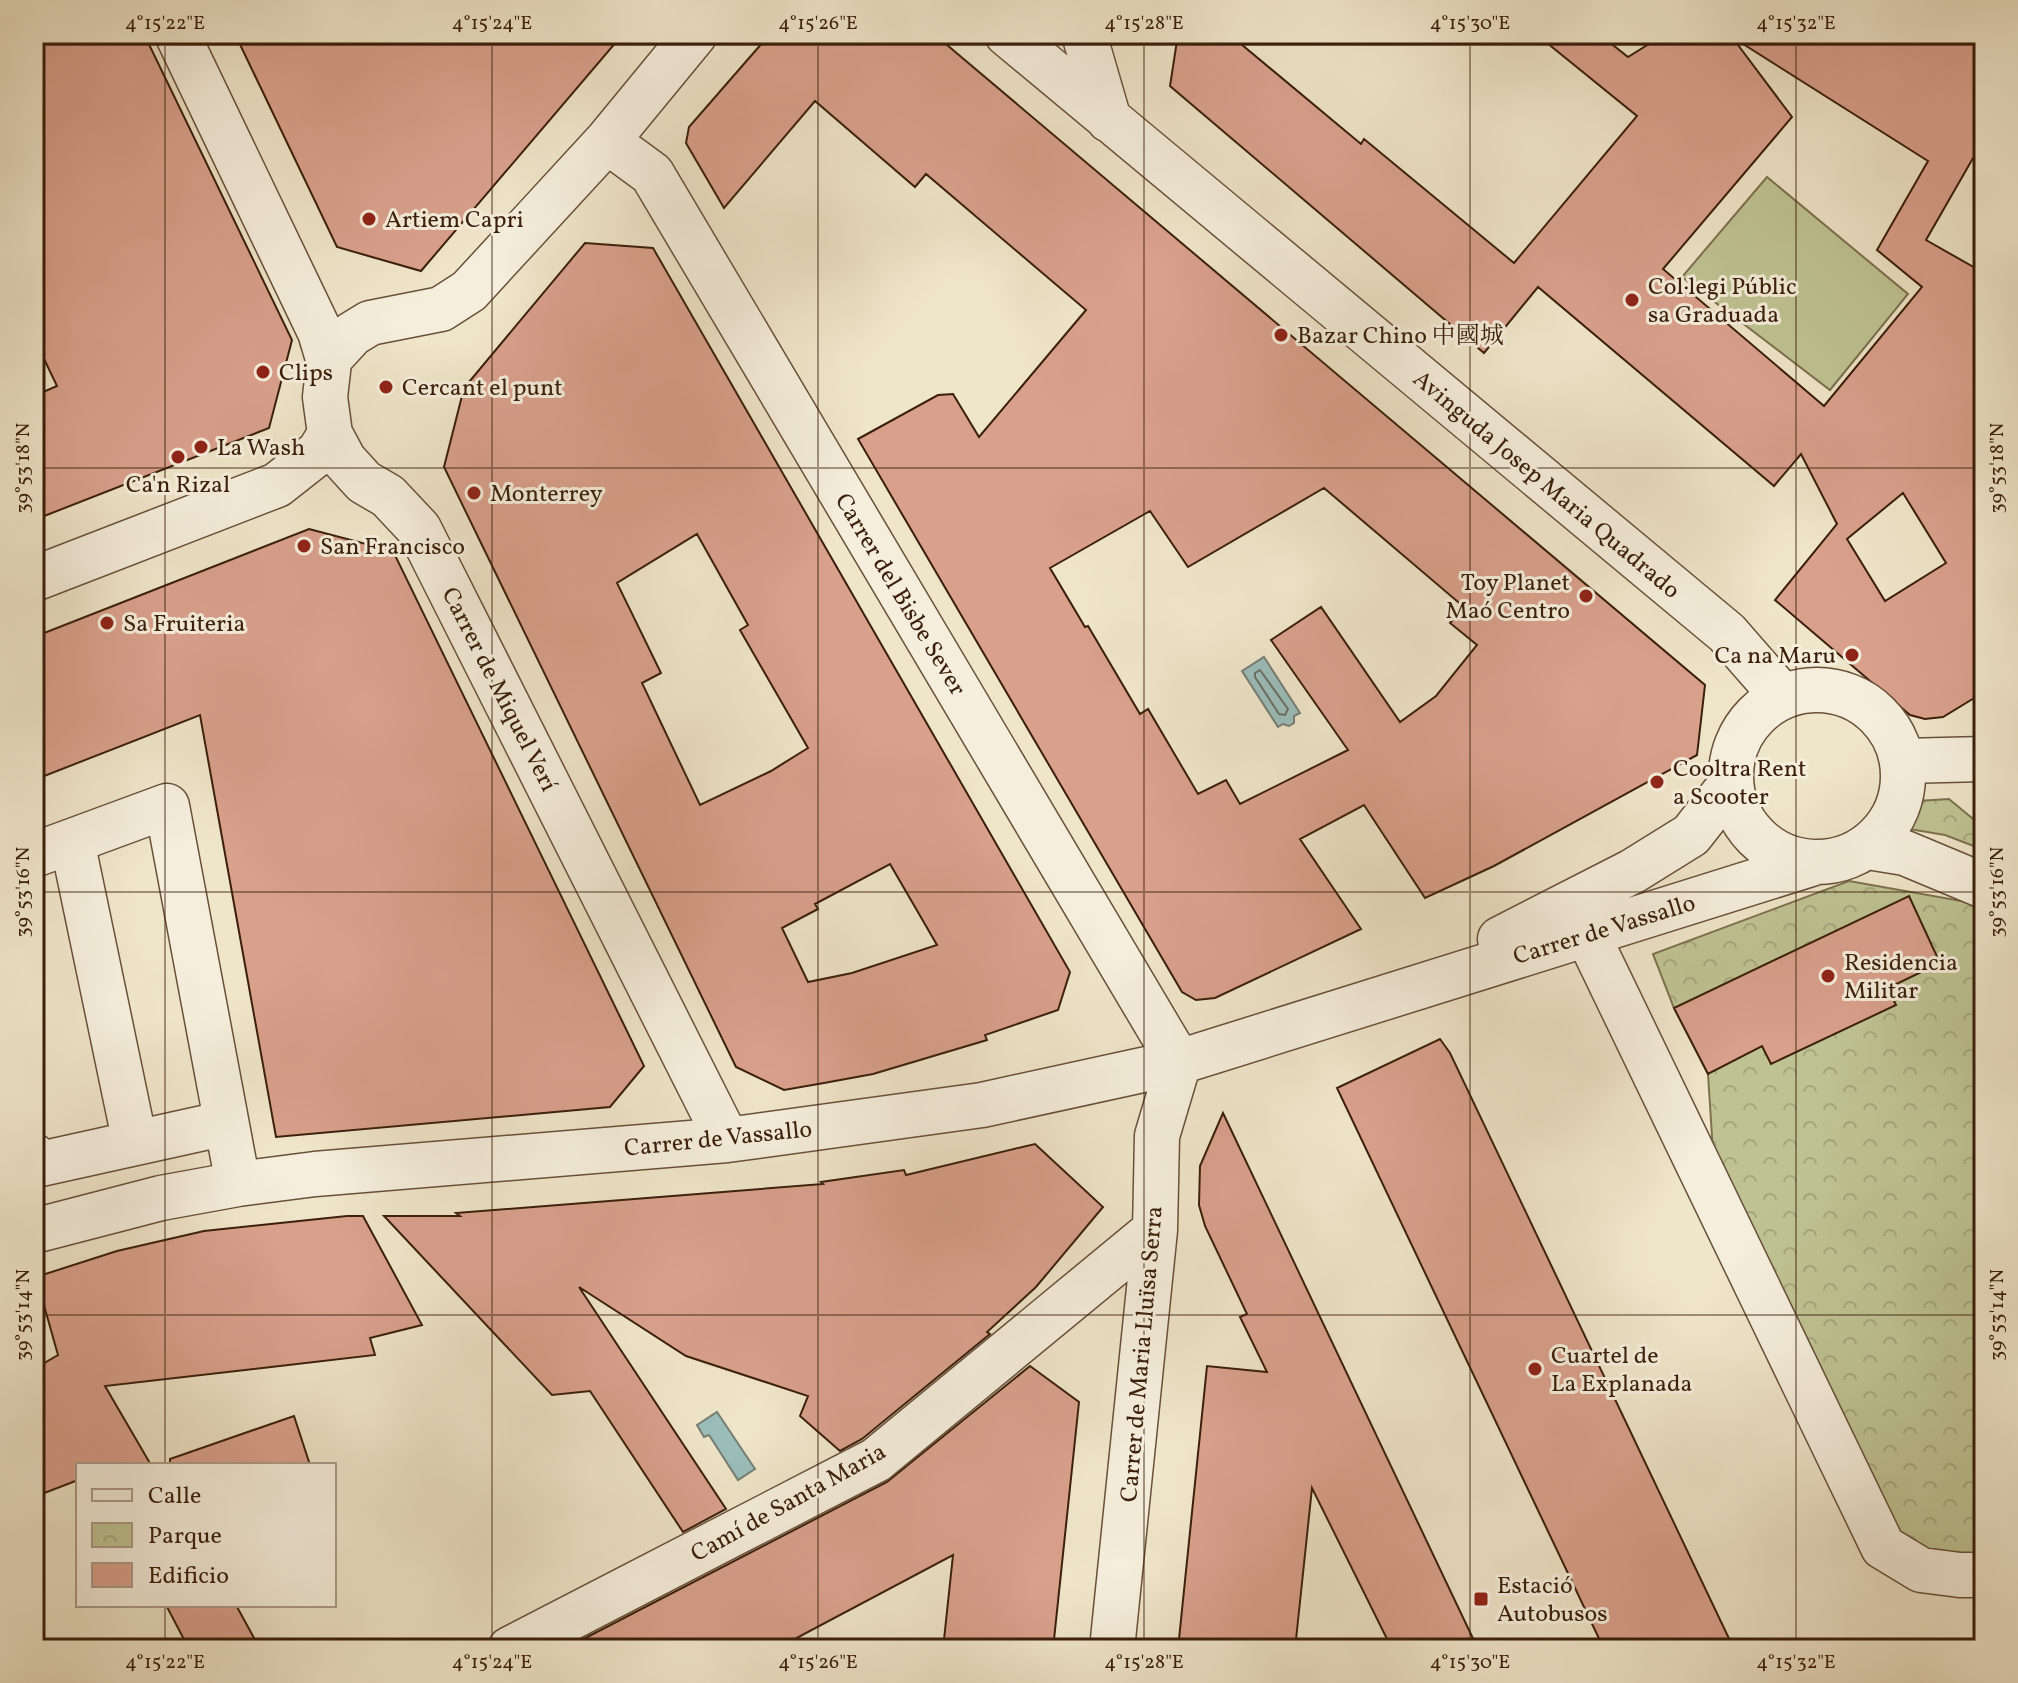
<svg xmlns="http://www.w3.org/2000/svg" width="2018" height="1683" viewBox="0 0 2018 1683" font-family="Vollkorn,'Noto Serif SC',serif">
	<defs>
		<pattern id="park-crowns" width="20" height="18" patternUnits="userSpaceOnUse" patternTransform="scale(2)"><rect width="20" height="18" fill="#bfc393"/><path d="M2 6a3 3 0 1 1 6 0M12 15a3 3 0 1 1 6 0" fill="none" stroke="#a5a77d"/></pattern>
	</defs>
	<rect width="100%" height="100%" fill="#efe5c9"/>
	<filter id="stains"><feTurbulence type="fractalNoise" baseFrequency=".0025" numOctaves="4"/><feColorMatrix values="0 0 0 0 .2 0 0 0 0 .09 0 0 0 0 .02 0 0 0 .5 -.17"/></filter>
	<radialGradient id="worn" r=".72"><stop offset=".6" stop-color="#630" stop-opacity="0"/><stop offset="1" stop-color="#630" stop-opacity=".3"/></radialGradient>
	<!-- park -->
	<path fill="url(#park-crowns)" stroke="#7d714e" stroke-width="2" d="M1949,799L1984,828V850L1945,835L1903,828L1917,801Z
		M1849,881L1984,905V1559L1923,1557L1877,1524L1714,1167L1708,1074L1674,1008L1653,954Z"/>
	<!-- garden -->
	<path fill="#bfc393" stroke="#7d714e" stroke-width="2" d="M1767,177L1908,294L1830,390L1682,277Z"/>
	<!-- water -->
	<path fill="#9bbebb" stroke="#757e74" stroke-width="2" d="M1264,657L1300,713L1294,716V723L1289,726L1283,724L1278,727L1242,671Z
		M717,1412L755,1469L738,1480L709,1435L704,1437L697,1425Z"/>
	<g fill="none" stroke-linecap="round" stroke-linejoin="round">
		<!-- shore -->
		<path stroke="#6b6e62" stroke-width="2" d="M1260,670L1288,709L1285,715L1279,714L1255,677V673Z"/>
	</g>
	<!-- building -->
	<path fill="#d9a08c" stroke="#3b1f0a" stroke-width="2" fill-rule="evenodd" d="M34,34H144L292,340L269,428L34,520V396L57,386L34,338Z
		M235,34H623L421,271L337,247Z
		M770,34H934L1705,685L1697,755L1494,866L1425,898L1364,805L1300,839L1361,929L1215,998L1196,1000L1182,992L858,439L938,395L953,394L979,437L1086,310L926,174L915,187L815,101L724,208L686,143L689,127ZM1324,488L1464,607L1450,623L1477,645L1436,696L1400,722L1321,607L1271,640L1348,750L1240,804L1226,780L1198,794L1148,709L1140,714L1088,626L1085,627L1050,568L1150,511L1188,567Z
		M1178,34H1229L1361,144L1364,139L1514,263L1637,116L1536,34H1599L1628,57L1665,34H1984V139L1926,240L1984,273V692L1943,717L1925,719L1910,715L1775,600L1837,524L1801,454L1774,486L1538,287L1484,353L1170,86ZM1732,37L1928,161L1877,250L1922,287L1824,406L1663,269L1792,117ZM1903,493L1946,563L1885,601L1847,539Z
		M585,243L653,248L1070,972L1058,1010L985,1035L987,1040L873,1074L824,1083L784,1090L736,1067L444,467L464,388ZM697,534L748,625L740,630L808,748L771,771L700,805L642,683L661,673L617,583ZM890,864L937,945L852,973L808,982L782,928L818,909L815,904Z
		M309,529L393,551L644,1066L610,1107L276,1137L200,715L34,780V637Z
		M1909,896L1940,963L1888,988L1896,1005L1771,1064L1762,1046L1708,1074L1674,1008Z
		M1440,1039L1450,1053L1734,1649H1604L1337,1088Z
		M1223,1113L1478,1649H1392L1312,1488L1295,1649H1178L1207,1366L1267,1372L1240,1317L1247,1314L1205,1226L1199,1205L1200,1166Z
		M1035,1144L1103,1207L1036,1287L987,1332L990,1334L862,1439L840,1451L800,1416L808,1396L686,1356L579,1287L726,1509L683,1532L590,1391L552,1395L384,1216H460L456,1213L823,1184L821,1182L904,1170L906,1175Z
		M347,1216H363L422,1325L370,1338L375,1355L105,1386L151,1465H78V1480L34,1497V1369L58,1355L36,1277L117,1251L204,1231Z
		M1030,1366L1079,1402L1053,1649H943L953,1555L776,1649H564L887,1482Z
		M294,1416L310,1465H170V1459Z
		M166,1605H236L260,1649H189Z"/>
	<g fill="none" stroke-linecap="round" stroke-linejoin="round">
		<defs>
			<path id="minor" d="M177,34L320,332L329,362L325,397L330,434L344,460L364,482L388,496L419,529L727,1140
				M1007,34L1727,633L1783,697
				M1084,34L1109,120
				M607,141L652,174L1179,1062L1157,1136L1155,1230L1112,1649
				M328,360L352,334L370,323L441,309L469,291L607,141L695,34
				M34,579L277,485L319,452L330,434
				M1731 776a86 86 0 1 1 172 0a86 86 0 1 1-172 0Z
				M1903,761L1984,759
				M72,841L135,1143
				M1868,847L1905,853L1984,886
				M34,855L167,806L238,1184
				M1587,934L1883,1547L1921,1570L1960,1575H1984
				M1500,939L1633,871L1691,835L1731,784
				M34,1156L36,1165L226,1123
				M34,1231L161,1198L238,1184L315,1174L727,1140L982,1105L1179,1062L1814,863
				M510,1649L876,1460L1155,1230"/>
		</defs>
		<!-- minor casing -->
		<use href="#minor" stroke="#68503a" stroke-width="47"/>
		<!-- minor -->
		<use href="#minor" stroke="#f5eedc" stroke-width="44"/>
	</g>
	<!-- ticks -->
	<path fill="none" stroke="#3b1f0a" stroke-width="2" stroke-opacity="0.45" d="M165,34V1465M492,34V1649M818,34V1649M1144,34V1649M1470,34V1649M1796,34V1649M34,45H1984M34,468H1984M34,892H1984M34,1315H1984M165,1605V1649"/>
	<!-- markers -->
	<g fill="#8f2418" stroke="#f5eedc" stroke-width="3">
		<circle cx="369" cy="219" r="8"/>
		<circle cx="1632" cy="300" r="8"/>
		<circle cx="1281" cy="335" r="8"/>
		<circle cx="263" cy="372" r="8"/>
		<circle cx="386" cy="387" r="8"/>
		<circle cx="201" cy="447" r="8"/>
		<circle cx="178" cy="457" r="8"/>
		<circle cx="474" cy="493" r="8"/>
		<circle cx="304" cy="546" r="8"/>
		<circle cx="1586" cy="596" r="8"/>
		<circle cx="107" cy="623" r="8"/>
		<circle cx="1852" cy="655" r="8"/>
		<circle cx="1657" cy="782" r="8"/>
		<circle cx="1828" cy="976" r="8"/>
		<circle cx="1535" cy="1369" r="8"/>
		<rect x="1473" y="1591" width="16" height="16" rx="4"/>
	</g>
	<g text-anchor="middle" stroke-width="6" stroke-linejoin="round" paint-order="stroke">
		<!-- poi labels -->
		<g font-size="24" fill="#3b1f0a" stroke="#f5eedc" text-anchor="start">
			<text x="385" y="227">Artiem Capri</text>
			<text x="1648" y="294">Col·legi Públic<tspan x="1648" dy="28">sa Graduada</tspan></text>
			<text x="1297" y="343">Bazar Chino 中國城</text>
			<text x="279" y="380">Clips</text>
			<text x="402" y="395">Cercant el punt</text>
			<text x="217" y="455">La Wash</text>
			<text x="178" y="492" text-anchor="middle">Ca'n Rizal</text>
			<text x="490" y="501">Monterrey</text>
			<text x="320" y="554">San Francisco</text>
			<text x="1570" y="590" text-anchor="end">Toy Planet<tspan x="1570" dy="28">Maó Centro</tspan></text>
			<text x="123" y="631">Sa Fruiteria</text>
			<text x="1836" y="663" text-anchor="end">Ca na Maru</text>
			<text x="1673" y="776">Cooltra Rent<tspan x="1673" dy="28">a Scooter</tspan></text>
			<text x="1844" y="970">Residencia<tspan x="1844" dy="28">Militar</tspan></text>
			<text x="1551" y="1363">Cuartel de<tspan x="1551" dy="28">La Explanada</tspan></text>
			<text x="1497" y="1593">Estació<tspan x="1497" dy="28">Autobusos</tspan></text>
		</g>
		<!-- street labels -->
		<g font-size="24" fill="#3b1f0a" stroke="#f5eedc">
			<text transform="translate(1547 484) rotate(40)" y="8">Avinguda Josep Maria Quadrado</text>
			<text transform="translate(901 594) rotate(59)" y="8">Carrer del Bisbe Sever</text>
			<text transform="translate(500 689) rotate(63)" y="8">Carrer de Miquel Verí</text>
			<text transform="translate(1604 929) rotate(-17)" y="8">Carrer de Vassallo</text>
			<text transform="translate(718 1138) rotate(-6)" y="8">Carrer de Vassallo</text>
			<text transform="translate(1141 1354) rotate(-85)" y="8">Carrer de Maria Lluïsa Serra</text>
			<text transform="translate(788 1502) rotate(-29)" y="8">Camí de Santa Maria</text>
		</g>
	</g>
	<!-- margin -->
	<rect width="2018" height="1683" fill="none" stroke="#efe5c9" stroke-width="88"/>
	<!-- legend -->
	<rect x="76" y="1463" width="260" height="144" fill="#f5eedc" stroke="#ab9b88" stroke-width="2"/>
	<rect x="92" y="1489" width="40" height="12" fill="#f5eedc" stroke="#ab9b88" stroke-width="2"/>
	<text x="148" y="1503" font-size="24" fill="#3b1f0a">Calle</text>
	<rect x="92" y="1523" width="40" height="24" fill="url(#park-crowns)" stroke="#ab9b88" stroke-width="2"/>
	<text x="148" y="1543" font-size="24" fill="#3b1f0a">Parque</text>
	<rect x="92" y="1563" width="40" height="24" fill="#d9a08c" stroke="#ab9b88" stroke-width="2"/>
	<text x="148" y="1583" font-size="24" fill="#3b1f0a">Edificio</text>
	<rect x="44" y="44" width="1930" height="1595" fill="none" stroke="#3b1f0a" stroke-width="3"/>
	<g font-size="20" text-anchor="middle" fill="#3b1f0a">
		<text x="165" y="29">4°15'22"E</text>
		<text x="492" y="29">4°15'24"E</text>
		<text x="818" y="29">4°15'26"E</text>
		<text x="1144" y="29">4°15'28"E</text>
		<text x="1470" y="29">4°15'30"E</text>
		<text x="1796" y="29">4°15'32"E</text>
		<text transform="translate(22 468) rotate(-90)" y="7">39°53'18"N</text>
		<text transform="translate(1996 468) rotate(-90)" y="7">39°53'18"N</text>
		<text transform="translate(22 892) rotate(-90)" y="7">39°53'16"N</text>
		<text transform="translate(1996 892) rotate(-90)" y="7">39°53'16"N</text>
		<text transform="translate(22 1315) rotate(-90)" y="7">39°53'14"N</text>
		<text transform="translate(1996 1315) rotate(-90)" y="7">39°53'14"N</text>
		<text x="165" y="1668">4°15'22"E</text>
		<text x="492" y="1668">4°15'24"E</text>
		<text x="818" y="1668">4°15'26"E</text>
		<text x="1144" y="1668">4°15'28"E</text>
		<text x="1470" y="1668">4°15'30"E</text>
		<text x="1796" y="1668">4°15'32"E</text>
	</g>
	<rect width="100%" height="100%" filter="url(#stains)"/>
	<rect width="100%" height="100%" fill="url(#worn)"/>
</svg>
